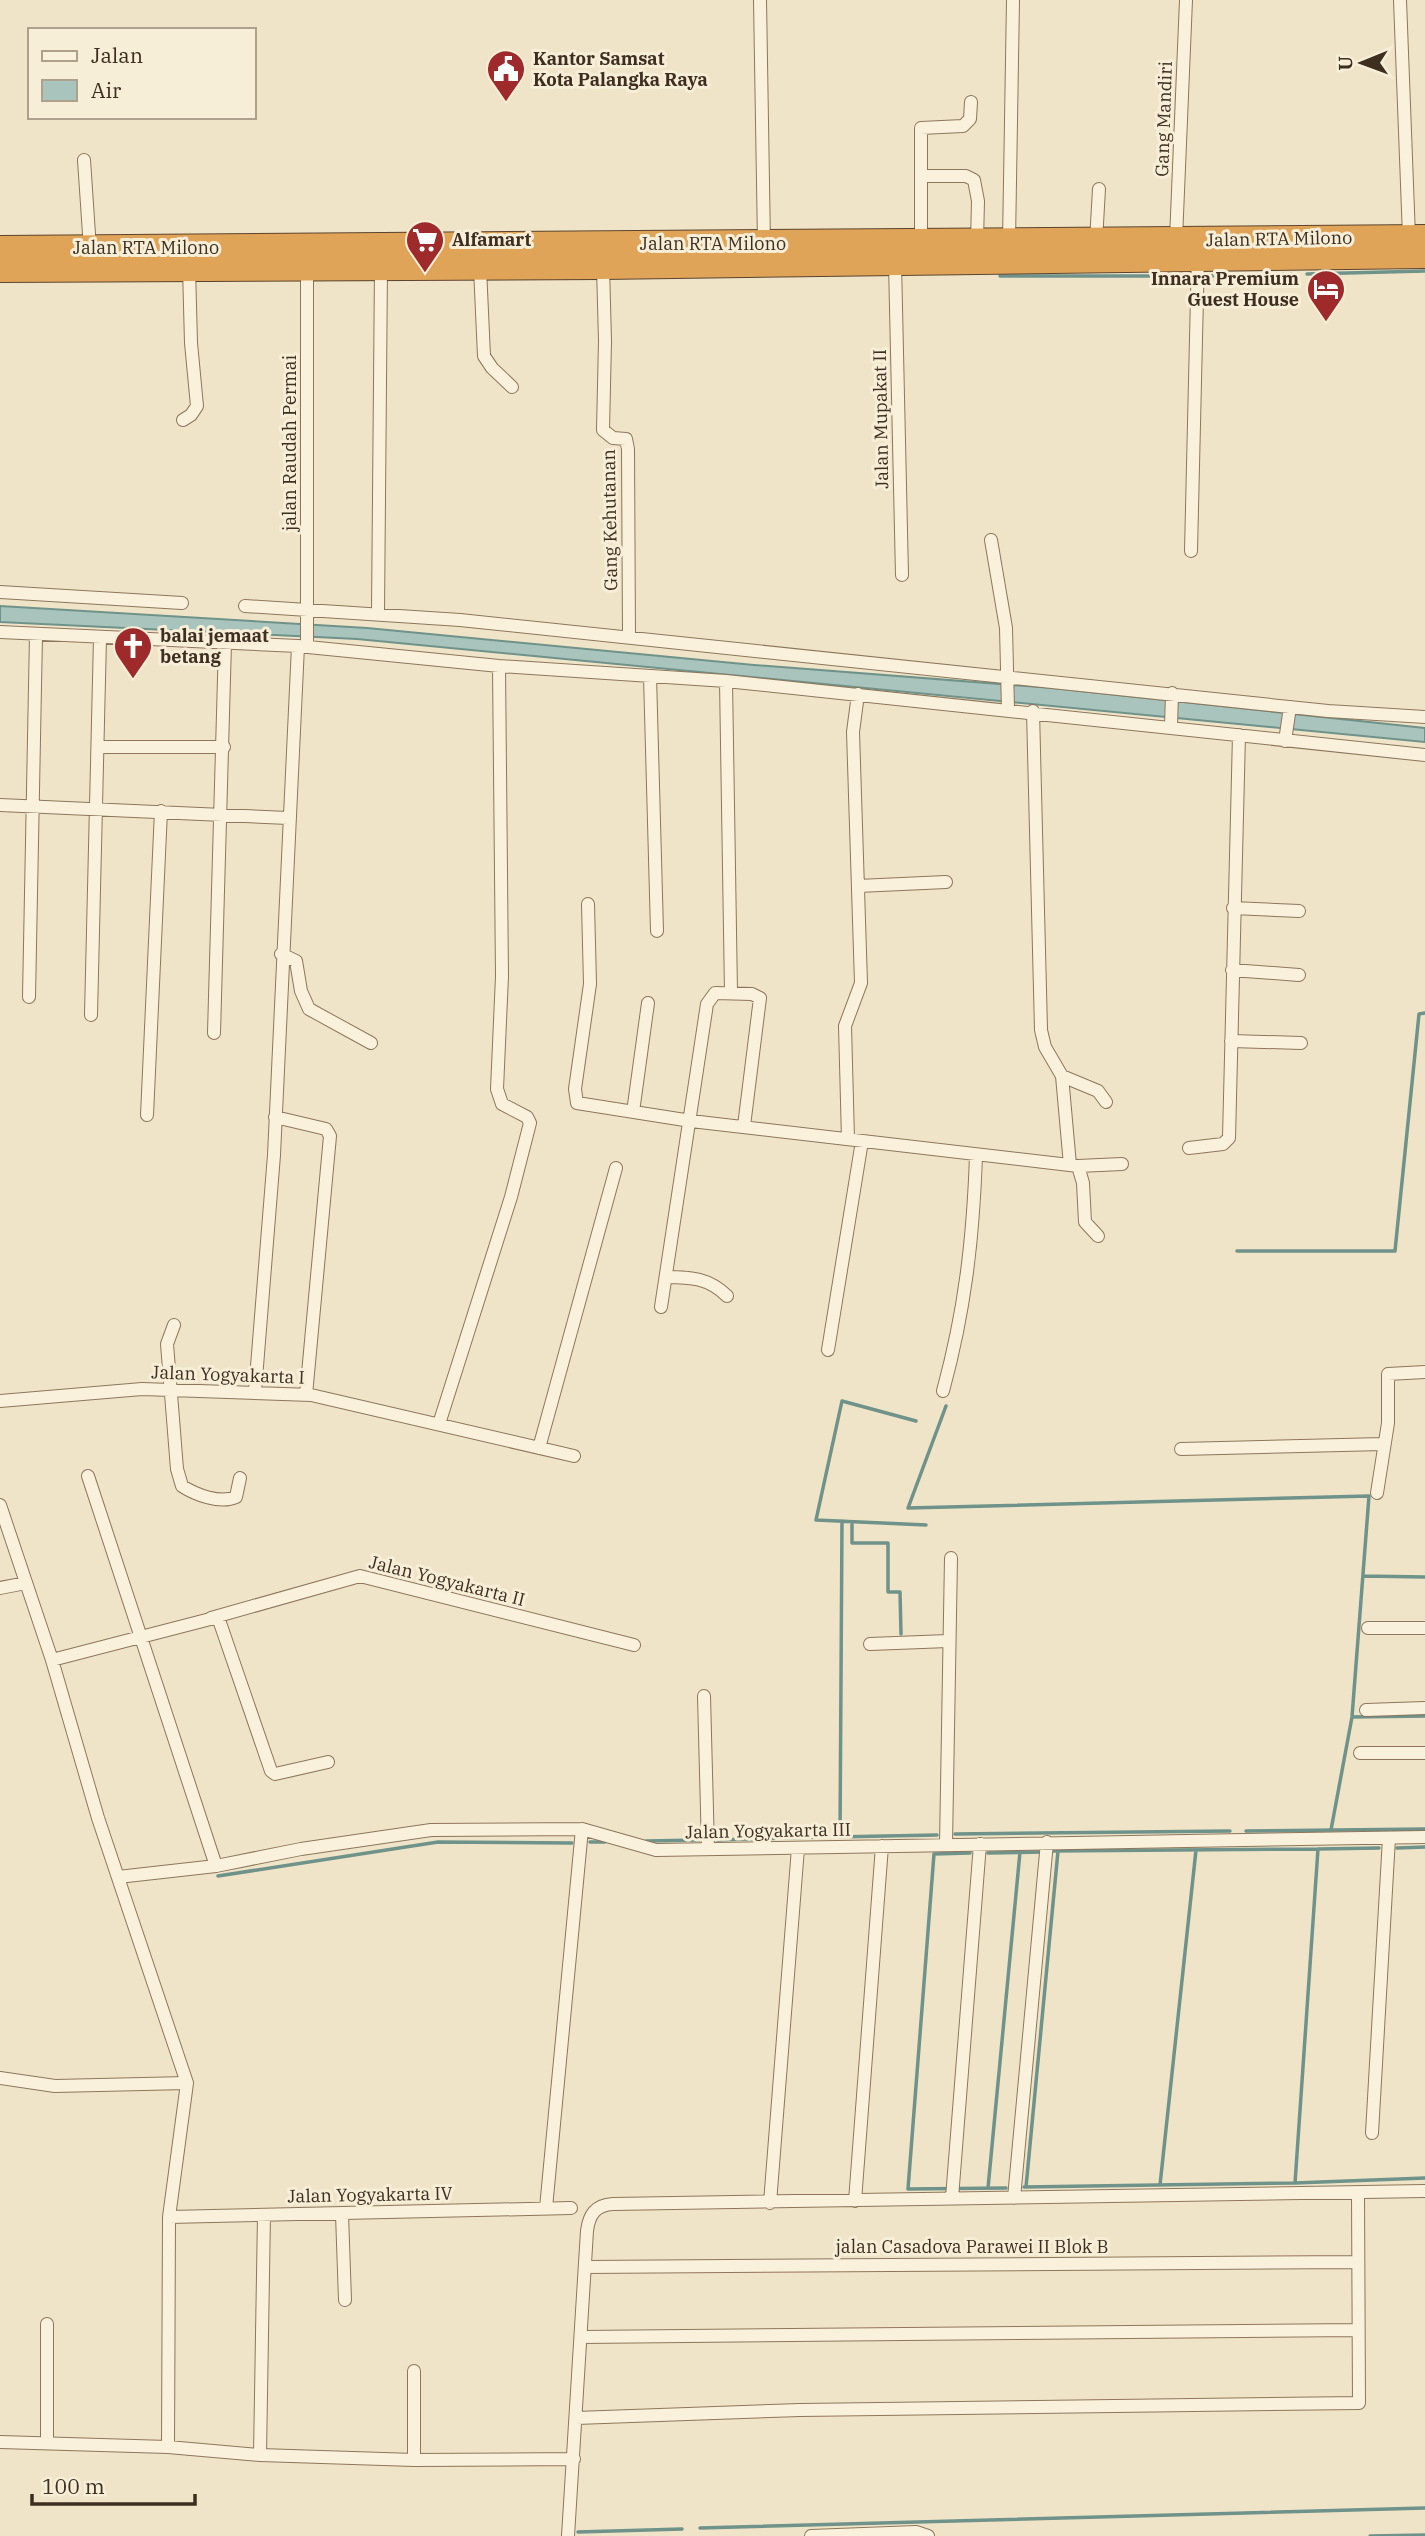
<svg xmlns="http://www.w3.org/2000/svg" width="1425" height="2536" viewBox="0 0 1425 2536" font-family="'IBM Plex Serif',serif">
	<rect width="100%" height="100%" fill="#f0e4c8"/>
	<!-- water -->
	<path fill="#a9c4bc" stroke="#6f938a" stroke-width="2" d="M0,606L367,628L754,665L1052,688L1425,728V742L357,639L0,622Z"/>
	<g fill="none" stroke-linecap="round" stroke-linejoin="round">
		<!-- stream -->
		<path stroke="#6f938a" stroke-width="3.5" d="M1307,274L1425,271
			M1000,276H1188
			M1206,276L1291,274
			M1237,1251H1395L1419,1014L1425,1013
			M946,1406L908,1508L1369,1496L1352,1717L1331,1830
			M916,1421L842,1401L816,1520L926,1525
			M852,1522V1543H888V1592H900L901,1634
			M1363,1576L1425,1577
			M1352,1717L1425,1716
			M1246,1831L1425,1829
			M955,1834L1230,1831
			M834,1837L937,1835
			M840,1837L842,1521
			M717,1840L818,1837
			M646,1841L699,1840
			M590,1842H605
			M1379,1848L1318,1849L1295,2183L1425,2178
			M1397,1848L1425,1847
			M1050,1851L1318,1849
			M970,1853L934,1854L908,2189L1006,2188
			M988,1853L1043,1852
			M218,1876L438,1842L572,1843
			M1160,2185L1196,1850
			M1024,2187L1294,2183
			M1026,2187L1058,1851
			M988,2188L1020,1852
			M700,2528L1425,2508
			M578,2532L682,2529
			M1370,2536L1425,2535"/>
		<defs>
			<path id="street" d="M760,0L764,243
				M1400,0L1409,237
				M84,160L90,249
				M921,176V128L963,126L970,119L971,102
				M1176,239L1186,0
				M921,241V176H966L974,180L978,201L977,241
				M1096,241L1099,189
				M1009,242L1013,0
				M895,263L902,575
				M603,267L605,341L603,430L613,438L626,439L628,449L629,637
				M480,268L484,356L492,368L512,387
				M183,420L191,415L197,406L191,343L189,268
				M991,540L1006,628L1008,709
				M1191,551L1198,254
				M0,592L182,603
				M245,606L460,620L1328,711L1425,717
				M378,613L381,267
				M0,632L298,646L499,666L726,681L1425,755
				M307,647V267
				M650,676L657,931
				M726,681L731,992
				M1033,711L1041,1030L1045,1047L1062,1076L1070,1165
				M1171,727L1172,693
				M1285,741L1290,707
				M99,747H224
				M0,805L288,818
				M858,886L946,882
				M588,904L590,984L575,1089L577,1103L691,1121L1078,1166L1083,1183L1085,1222L1098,1236
				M1233,908L1299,911
				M281,954L296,961L301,991L309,1009L371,1043
				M1232,970L1299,975
				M29,997L36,635
				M91,1015L100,638
				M214,1033L225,643
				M1231,1041L1301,1043
				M1062,1076L1098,1091L1106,1102
				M633,1112L648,1003
				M147,1115L161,811
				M275,1117L326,1129L330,1136L306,1395
				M848,1139L845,1026L861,983L853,732L858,694
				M1189,1148L1223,1144L1229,1138L1239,735
				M1078,1166L1122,1164
				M666,1277C691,1277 709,1278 727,1296
				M661,1307L707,1004L715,993L752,994L760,998L744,1126
				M174,1325L167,1344L177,1469L182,1486C196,1495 220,1504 236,1497L240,1478
				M828,1350L862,1141
				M255,1391L274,1155L298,646
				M943,1391C965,1310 973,1240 976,1156
				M0,1401L142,1389L311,1395L574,1456
				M439,1424L511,1197L530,1123L527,1117L502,1104L497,1089L502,976L499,666
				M539,1448L616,1168
				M1181,1449L1383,1444
				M88,1476L216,1866
				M1377,1493L1388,1423V1374L1425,1372
				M0,1505L52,1660L98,1818L187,2083L169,2217L168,2447
				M0,1588L26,1583
				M211,1618L360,1576L634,1645
				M1368,1628H1425
				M870,1644L948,1641
				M52,1660L218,1617L271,1771L275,1774L328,1762
				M704,1696L708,1849
				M1366,1710L1425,1708
				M1360,1753H1425
				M946,1844L951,1558
				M118,1877L216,1866L301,1849L431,1830L582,1829L656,1850L1425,1837
				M0,2078L55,2086L187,2083
				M1372,2133L1389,1838
				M952,2198L980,1844
				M1014,2198L1047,1842
				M855,2201L882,1846
				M770,2203L798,1848
				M546,2208L582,1829
				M342,2214L345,2300
				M169,2217L571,2208
				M585,2267L1358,2262
				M581,2337L1358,2330
				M576,2418L800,2410L1359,2403L1358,2193
				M47,2441V2324
				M0,2442L168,2447L260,2455L414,2460L574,2459
				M260,2455L264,2215
				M414,2460V2371
				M568,2536L587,2231C589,2215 595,2205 613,2204L1425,2191
				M811,2536L916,2532L928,2536"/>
			<path id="highway" d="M0,248L1425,237
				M0,270L603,267L1425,256"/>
		</defs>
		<!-- street casing -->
		<use href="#street" stroke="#8d765c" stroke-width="14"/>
		<!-- highway casing -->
		<use href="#highway" stroke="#5b4430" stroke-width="26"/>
		<!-- street -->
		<use href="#street" stroke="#faf1dc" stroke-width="12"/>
		<!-- highway -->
		<use href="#highway" stroke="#e0a458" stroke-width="24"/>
	</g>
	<!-- icons -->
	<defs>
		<symbol id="civic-pin" viewBox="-11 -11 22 30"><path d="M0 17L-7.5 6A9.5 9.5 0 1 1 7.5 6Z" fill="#9e2a2b" stroke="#f7eed8"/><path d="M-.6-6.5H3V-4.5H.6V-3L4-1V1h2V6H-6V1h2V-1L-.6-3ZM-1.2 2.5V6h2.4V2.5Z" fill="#fff"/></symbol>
		<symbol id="supermarket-pin" viewBox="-11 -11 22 30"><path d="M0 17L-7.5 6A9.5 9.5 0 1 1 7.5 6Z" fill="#9e2a2b" stroke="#f7eed8"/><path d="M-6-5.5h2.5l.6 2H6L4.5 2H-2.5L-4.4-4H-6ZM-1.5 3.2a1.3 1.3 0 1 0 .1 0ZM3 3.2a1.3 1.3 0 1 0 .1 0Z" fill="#fff"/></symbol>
		<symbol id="hotel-pin" viewBox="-11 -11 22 30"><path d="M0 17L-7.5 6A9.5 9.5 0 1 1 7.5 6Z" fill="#9e2a2b" stroke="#f7eed8"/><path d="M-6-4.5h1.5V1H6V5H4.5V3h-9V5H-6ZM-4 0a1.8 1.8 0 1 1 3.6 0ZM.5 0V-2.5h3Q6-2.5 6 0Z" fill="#fff"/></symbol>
		<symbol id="church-pin" viewBox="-11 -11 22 30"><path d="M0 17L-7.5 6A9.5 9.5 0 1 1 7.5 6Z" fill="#9e2a2b" stroke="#f7eed8"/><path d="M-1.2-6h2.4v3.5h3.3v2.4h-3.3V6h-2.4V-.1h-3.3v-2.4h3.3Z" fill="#fff"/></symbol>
	</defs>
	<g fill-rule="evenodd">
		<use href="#civic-pin" x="484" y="47" width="44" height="60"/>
		<use href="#supermarket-pin" x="403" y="218" width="44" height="60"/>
		<use href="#hotel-pin" x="1304" y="267" width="44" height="60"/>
		<use href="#church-pin" x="111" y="624" width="44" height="60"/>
	</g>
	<g text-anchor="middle" stroke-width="6" stroke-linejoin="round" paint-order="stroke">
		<!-- poi labels -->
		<g font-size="18" font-weight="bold" fill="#3d2e20" stroke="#f7eed8" text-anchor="start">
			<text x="533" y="65">Kantor Samsat<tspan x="533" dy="21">Kota Palangka Raya</tspan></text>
			<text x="452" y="246">Alfamart</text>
			<text x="1299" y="285" text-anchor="end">Innara Premium<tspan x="1299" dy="21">Guest House</tspan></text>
			<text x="160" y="642">balai jemaat<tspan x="160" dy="21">betang</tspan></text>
		</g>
		<!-- street labels -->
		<g font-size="18" fill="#3d2e20" stroke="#f7eed8">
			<text transform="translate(1164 119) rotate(-88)" y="6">Gang Mandiri</text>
			<text transform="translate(1279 239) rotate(-1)" y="6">Jalan RTA Milono</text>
			<text x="713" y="250">Jalan RTA Milono</text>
			<text x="146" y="254">Jalan RTA Milono</text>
			<text transform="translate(881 419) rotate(-91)" y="6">Jalan Mupakat II</text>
			<text transform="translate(290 443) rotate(-90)" y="6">jalan Raudah Permai</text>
			<text transform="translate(610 520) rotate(-91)" y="6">Gang Kehutanan</text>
			<text transform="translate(228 1375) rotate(2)" y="6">Jalan Yogyakarta I</text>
			<text transform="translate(447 1581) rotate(14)" y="6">Jalan Yogyakarta II</text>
			<text transform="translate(768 1831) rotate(-1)" y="6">Jalan Yogyakarta III</text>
			<text transform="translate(370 2195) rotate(-1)" y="6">Jalan Yogyakarta IV</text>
			<text x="972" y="2253">jalan Casadova Parawei II Blok B</text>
		</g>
	</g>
	<!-- legend -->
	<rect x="28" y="28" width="228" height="91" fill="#f7eed8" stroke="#ada18e" stroke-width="2"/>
	<rect x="42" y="51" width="35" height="10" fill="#faf1dc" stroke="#ada18e" stroke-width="2"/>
	<text x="91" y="63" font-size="21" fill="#3d2e20">Jalan</text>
	<rect x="42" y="80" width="35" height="21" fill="#a9c4bc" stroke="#ada18e" stroke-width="2"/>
	<text x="91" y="98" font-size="21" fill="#3d2e20">Air</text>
	<!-- north arrow -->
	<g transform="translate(1362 63) rotate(269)" stroke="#f7eed8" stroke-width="5" paint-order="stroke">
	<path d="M0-5L12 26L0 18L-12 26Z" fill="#3d2e20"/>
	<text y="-10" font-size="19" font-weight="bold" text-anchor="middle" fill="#3d2e20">U</text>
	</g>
	<!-- scale -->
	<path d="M32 2494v10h163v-10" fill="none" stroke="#3d2e20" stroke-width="3.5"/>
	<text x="42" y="2494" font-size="21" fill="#3d2e20" stroke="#f7eed8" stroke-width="5" paint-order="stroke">100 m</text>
</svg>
